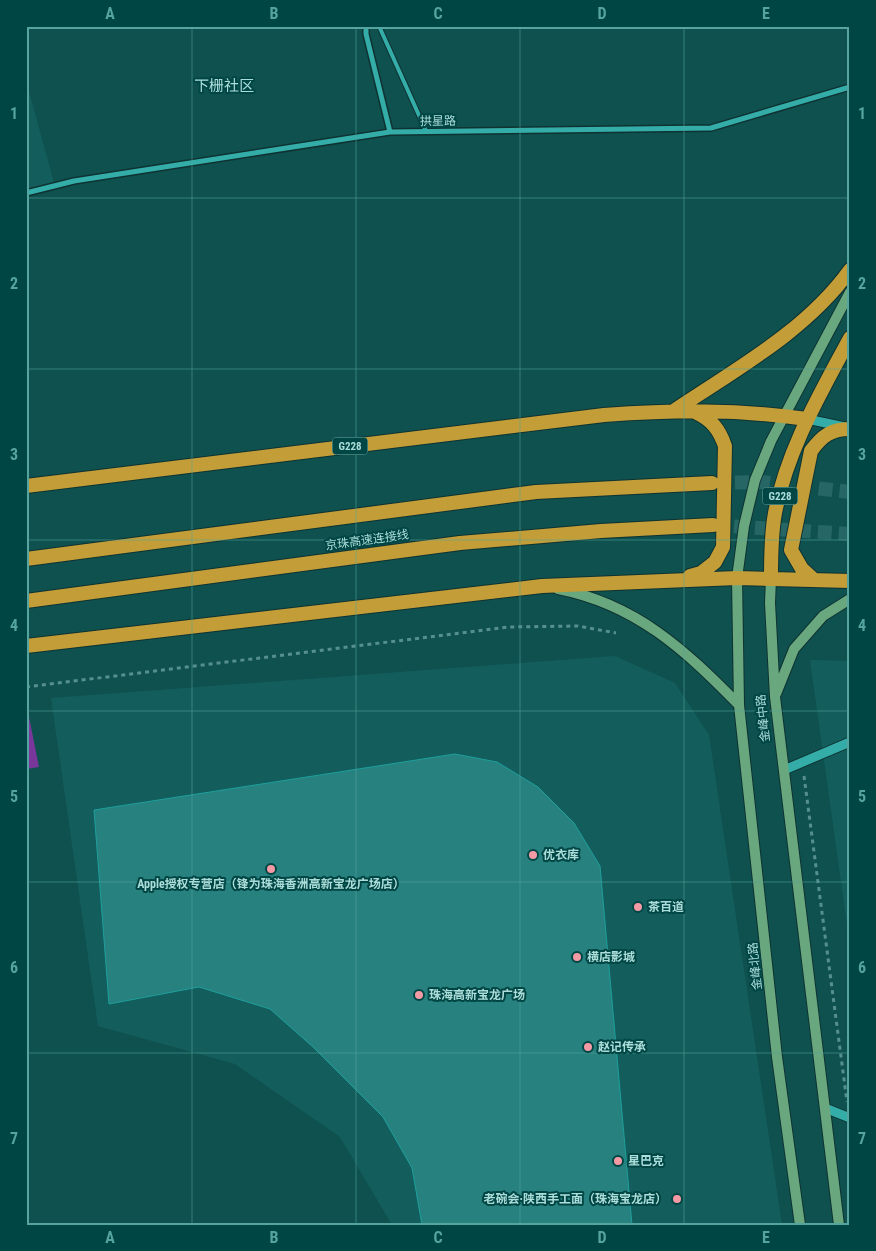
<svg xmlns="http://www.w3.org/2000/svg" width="876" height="1251" viewBox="0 0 876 1251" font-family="'Roboto Condensed','Noto Sans SC',sans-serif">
	<rect width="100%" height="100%" fill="#0f514f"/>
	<!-- built -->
	<path fill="#135e5c" d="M26,81L55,186L26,193Z
		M615,656L675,683L709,735L782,1225H392L340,1137L235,1064L98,1026L51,698Z
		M810,660L850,661V946Z"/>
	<!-- green -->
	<path fill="#79369b" d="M26,702L39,767L26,769Z"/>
	<!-- building -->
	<path fill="#27817f" stroke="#1e9f9c" d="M455,754L497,762L538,787L574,823L600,866L632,1225H422L412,1168L383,1117L313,1047L270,1009L199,987L109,1004L94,810Z"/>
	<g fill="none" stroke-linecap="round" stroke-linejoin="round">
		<!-- trunk-tunnel -->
		<path stroke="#266664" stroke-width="14" stroke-dasharray="14 7" stroke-linecap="butt" d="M714,483L762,482L850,492
			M713,525L850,534"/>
		<defs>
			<path id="service" d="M379,26L426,131"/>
			<path id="minor" d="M366,26V34L390,132
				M26,193L74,181L390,132L711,128L850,87"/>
			<path id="tertiary" d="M807,419L845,427
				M784,770L850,742
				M825,1108L850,1118"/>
			<path id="secondary" d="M771,578L770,603L775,697L839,1225
				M558,589C636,604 685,650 739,705
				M776,694L794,649L823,616L850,599
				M800,1225L777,1057L739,705L737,578L744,526L755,480L771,441L850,292"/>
			<path id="trunk" d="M675,410C736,369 806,331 850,270
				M26,486L604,415C675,410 736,409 807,419
				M26,559L536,492L712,483
				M690,576L701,573L715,562L723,547L725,446C719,429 712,420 695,412
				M771,578C771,556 771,534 775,513C787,450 820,394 850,338
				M813,579L802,569L791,550L811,451C822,436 831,429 850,429
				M26,601L460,543L601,531L713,525
				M26,646L542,586L737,578L850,581"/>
		</defs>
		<!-- service casing -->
		<use href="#service" stroke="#0e3332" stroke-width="6"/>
		<!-- minor casing -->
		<use href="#minor" stroke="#0e3332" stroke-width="8"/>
		<!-- tertiary casing -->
		<use href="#tertiary" stroke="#0e3332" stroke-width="11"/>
		<!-- secondary casing -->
		<use href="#secondary" stroke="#0e3332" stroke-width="12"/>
		<!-- trunk casing -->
		<use href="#trunk" stroke="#0e3332" stroke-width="16"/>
		<!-- path -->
		<path stroke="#55908e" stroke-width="3" stroke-dasharray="4 4" stroke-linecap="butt" d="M26,687L509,627L578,626L616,633
			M804,776L847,1102"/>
		<!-- service -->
		<use href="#service" stroke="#34ada9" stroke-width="4"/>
		<!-- minor -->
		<use href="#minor" stroke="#34ada9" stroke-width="5"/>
		<!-- tertiary -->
		<use href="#tertiary" stroke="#34ada9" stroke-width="9"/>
		<!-- secondary -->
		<use href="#secondary" stroke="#69a77e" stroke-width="10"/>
		<!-- trunk -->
		<use href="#trunk" stroke="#c29d38" stroke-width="14"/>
	</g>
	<!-- grid -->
	<path fill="none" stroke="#55a49f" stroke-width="1" stroke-opacity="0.55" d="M192,26V1225M356,26V1225M520,26V1225M684,26V1225M26,198H850M26,369H850M26,540H850M26,711H850M26,882H850M26,1053H850"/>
	<!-- markers -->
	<g fill="#f49aa4" stroke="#004644" stroke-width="2">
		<circle cx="533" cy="855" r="5"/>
		<circle cx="271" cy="869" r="5"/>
		<circle cx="638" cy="907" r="5"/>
		<circle cx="577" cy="957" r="5"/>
		<circle cx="419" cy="995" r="5"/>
		<circle cx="588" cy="1047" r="5"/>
		<circle cx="618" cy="1161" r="5"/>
		<circle cx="677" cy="1199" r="5"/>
	</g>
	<g text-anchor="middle" stroke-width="4" stroke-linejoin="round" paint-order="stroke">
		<!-- shield labels -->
		<g fill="#004644" stroke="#78b0ad" stroke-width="1">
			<rect x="332.5" y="437.5" width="35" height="17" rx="4"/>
			<rect x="762.5" y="487.5" width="35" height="17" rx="4"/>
		</g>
		<g font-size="11" font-weight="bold" fill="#abddda">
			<text x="350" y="450">G228</text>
			<text x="780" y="500">G228</text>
		</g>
		<!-- street labels -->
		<g font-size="12" fill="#abddda" stroke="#004644">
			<text transform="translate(438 121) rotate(-1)" y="4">拱星路</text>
			<text transform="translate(367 540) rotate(-8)" y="4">京珠高速连接线</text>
			<text transform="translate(763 718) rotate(-96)" y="4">金峰中路</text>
			<text transform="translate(755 966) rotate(-96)" y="4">金峰北路</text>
		</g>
		<!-- poi labels -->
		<g font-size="12" font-weight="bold" fill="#abddda" stroke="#004644" text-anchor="start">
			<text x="543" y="859">优衣库</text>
			<text x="271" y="888" text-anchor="middle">Apple授权专营店（锋为珠海香洲高新宝龙广场店）</text>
			<text x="648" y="911">茶百道</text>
			<text x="587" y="961">横店影城</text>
			<text x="429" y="999">珠海高新宝龙广场</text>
			<text x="598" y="1051">赵记传承</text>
			<text x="628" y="1165">星巴克</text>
			<text x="667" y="1203" text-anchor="end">老碗会·陕西手工面（珠海宝龙店）</text>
		</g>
		<!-- quarter labels -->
		<g font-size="15" fill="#abddda" stroke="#004644">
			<text x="224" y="91">下栅社区</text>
		</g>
	</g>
	<!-- border -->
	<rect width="876" height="1251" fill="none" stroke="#004644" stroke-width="55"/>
	<rect x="28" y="28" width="820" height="1196" fill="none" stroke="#55a49f" stroke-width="2"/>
	<g font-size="16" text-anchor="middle" font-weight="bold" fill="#55a49f">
		<text x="110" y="19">A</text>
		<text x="274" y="19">B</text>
		<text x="438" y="19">C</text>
		<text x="602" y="19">D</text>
		<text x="766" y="19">E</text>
		<text x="14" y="119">1</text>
		<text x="862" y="119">1</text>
		<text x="14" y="289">2</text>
		<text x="862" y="289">2</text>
		<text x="14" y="460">3</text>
		<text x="862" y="460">3</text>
		<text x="14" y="631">4</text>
		<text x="862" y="631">4</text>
		<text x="14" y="802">5</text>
		<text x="862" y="802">5</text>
		<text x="14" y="973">6</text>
		<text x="862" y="973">6</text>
		<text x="14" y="1144">7</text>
		<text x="862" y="1144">7</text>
		<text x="110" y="1243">A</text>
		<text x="274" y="1243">B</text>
		<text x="438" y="1243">C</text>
		<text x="602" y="1243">D</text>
		<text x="766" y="1243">E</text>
	</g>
</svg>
